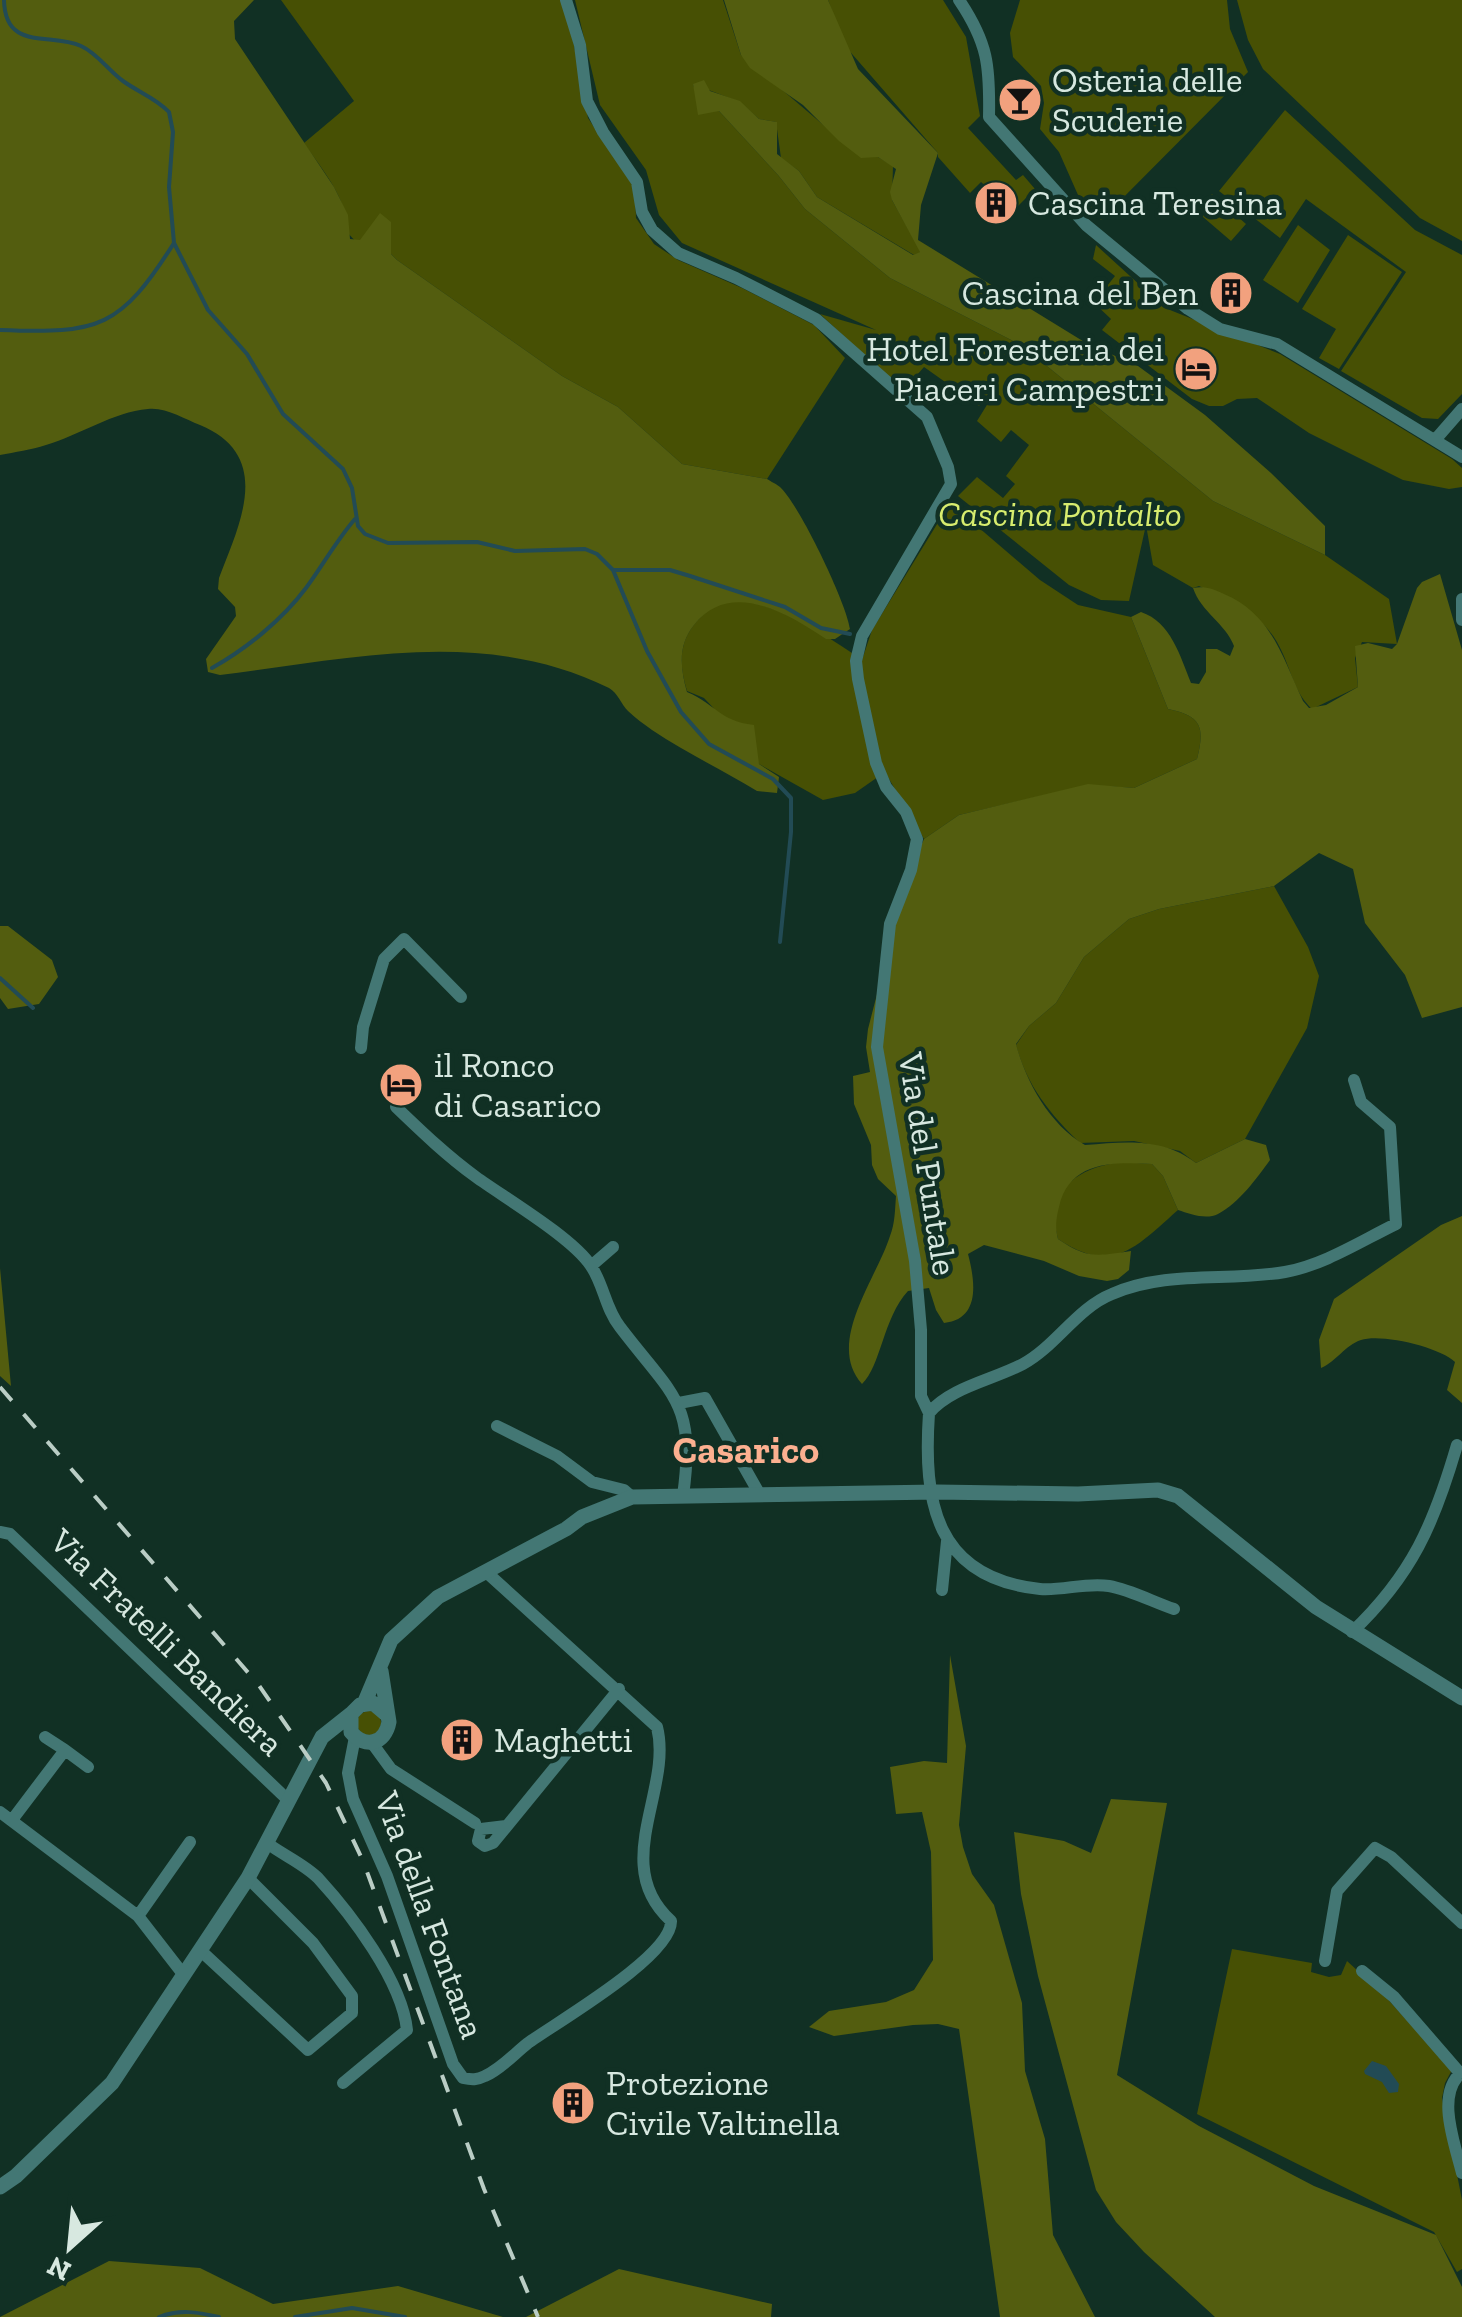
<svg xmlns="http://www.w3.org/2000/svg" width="1462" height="2317" viewBox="0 0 1462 2317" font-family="'Zilla Slab',serif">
	<rect width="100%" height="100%" fill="#113024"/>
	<!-- green -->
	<path fill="#475004" d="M281,0H561L571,30L588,118L635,189L636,218L654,244L678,260L742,288L814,325L845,358L767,479L682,464L618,407L562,376L397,260L391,254V222L369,240L356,242L347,232C348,198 322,170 304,143L354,101Z
		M575,0H723L741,55L861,157H878L893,166L892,200L921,252L914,255L817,197L799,171L781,158L776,122L759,119L740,102L693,84L698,101L719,111L778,175L805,209L890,278L1021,345L1213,501L1325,555L1389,599L1397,644L1362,642L1355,658L1358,687L1312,709C1295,693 1292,674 1283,654C1265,613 1236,605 1199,586L1193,588L1153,565L1146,525L1129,601L1101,600L1069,585L958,496L977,477L1003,498L1015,484L1006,476L1029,445L1011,430L1001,442L977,421L990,400L986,398L979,406L924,367L903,391L820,314L876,330L682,243L659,215L646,170L600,105Z
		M828,0H943L966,37L980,116L968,128L1016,180L1023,175L1035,189L1014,210L981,182L970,193L938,157V153L846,47Z
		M1020,0H1227L1230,29L1248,72L1101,220L1082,204L1059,152L1040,129L1044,103L1041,86L1013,57L1010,33Z
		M1237,0H1462V241L1420,218L1263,69L1248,40Z
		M1285,110L1415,230L1462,255V394L1438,419L1422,418L1341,371L1406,272L1306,199L1280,238L1219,191Z
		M1212,194L1246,224L1231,241L1196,211Z
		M1298,225L1330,250L1298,303L1263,280Z
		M1348,235L1402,272L1339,369L1319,358L1336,329L1302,309Z
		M1096,245L1165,308L1280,354L1452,459L1462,468V487L1449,489L1403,480L1309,433L1257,398L1237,399L1223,406H1209L1192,399L1102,330L1111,319L1094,303L1109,289L1107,286L1115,276L1093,259Z
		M950,503L1040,580L1078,605L1131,617L1168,709C1202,716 1205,727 1197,759L1134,788L1088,785L959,815L924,839L885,772L855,793L823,800L759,764L737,723L722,717L704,698L687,691C680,668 678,646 693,626C703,614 714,602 730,601C769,597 831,638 862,660L872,630Z
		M1274,886L1308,947L1319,976L1307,1028L1245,1139L1196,1163L1180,1151L1134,1141L1080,1143C1050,1114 1027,1086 1016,1045L1029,1026L1056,1003L1084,957L1129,919L1159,909Z
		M1122,1162L1152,1164L1163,1176L1178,1210C1136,1247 1113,1276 1058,1239C1044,1189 1079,1167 1122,1162Z
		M357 1723a12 12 0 1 1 24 0a12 12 0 1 1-24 0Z
		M1232,1949L1312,1963L1311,1972L1329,1977L1341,1975L1347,1961L1383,1994L1452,2070L1445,2083L1442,2098L1462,2200V2269L1457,2272L1434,2232L1197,2114Z"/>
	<!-- forest -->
	<path fill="#535d0f" d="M0,0H254L234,21L235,39L334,187L348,215L350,239L360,240L380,213L391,222V254L397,260L562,376L618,407L682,464L767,479C770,481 778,485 780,487C799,504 847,604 850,629L835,639H826C787,613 730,579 694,625C678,645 680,667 687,692C716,704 719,721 754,725L759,764L779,777L777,793L757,791C722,770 685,752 652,730C644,724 635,718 628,711C621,704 618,693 609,688C483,626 351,659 220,675L208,672L206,659L236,616L235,607L218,589L219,578C240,523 274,456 200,425C184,419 166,407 148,409C113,412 80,435 46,445C31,450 15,452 0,455Z
		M724,0H828L858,69L938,153L921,205L918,240L1086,343L1138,366L1205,415L1271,473L1325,526V555L1213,501L1021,345L890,278L805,209L778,175L719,111L698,115L693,84L704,80L710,91L740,101L759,119L777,122V154L799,171L817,197L913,255L920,252L892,200L890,192L896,169L878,157L861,158L839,141L803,105L750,68L741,55Z
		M1440,574L1462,650V1007L1422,1018L1405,975L1365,923L1353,869L1319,853L1274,886L1159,909L1129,919L1084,957L1056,1003L1029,1026L1016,1044C1026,1082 1050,1125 1085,1145C1126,1142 1162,1137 1196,1163L1245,1139L1266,1145L1270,1160C1257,1178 1239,1203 1218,1214C1206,1220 1190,1214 1178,1210L1163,1176L1152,1164C1113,1162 1069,1161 1059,1207C1056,1219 1055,1227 1058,1239C1087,1259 1097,1256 1131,1251L1129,1270L1118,1279L1107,1281L1079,1276L1044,1261L984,1245L968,1254C975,1281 981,1319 944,1323L936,1310L929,1288L908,1291C883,1318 881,1366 862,1384C825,1343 877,1278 890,1236C895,1224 895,1209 896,1196L878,1179L872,1165L871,1145L854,1104L853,1076L870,1072L866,1047L868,1029L907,878L924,839L959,815L1088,784L1134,788L1197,759C1205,727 1202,716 1168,709L1131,617L1141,612C1171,622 1180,656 1191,683L1199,684L1206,672V649H1217L1230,656L1234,646C1226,624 1201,612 1193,588C1205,586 1213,589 1224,594C1272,614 1283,659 1303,701L1309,708L1326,705L1358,687L1355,646L1368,643L1392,649L1397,644L1417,588L1422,582Z
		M0,926H8L52,960L58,977L39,1004L8,1009L0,998Z
		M1462,1216V1403L1447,1390L1455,1362C1440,1347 1381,1333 1361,1340C1345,1345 1336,1362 1321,1368L1319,1340L1334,1299L1441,1225Z
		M0,1268L11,1386L0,1376Z
		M950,1655L966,1746L959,1825L963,1847L972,1874L994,1905L1022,2003L1025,2071L1045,2139L1053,2235L1095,2317H1000L959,2029L938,2024L913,2025L834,2036L809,2027L829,2011L886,2002L914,1990L933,1960L931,1852L922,1812L896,1814L890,1767L924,1761L947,1763Z
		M1111,1799L1167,1803L1117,2075L1199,2126L1314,2186L1436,2235L1462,2287V2317H1215L1144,2252L1116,2222L1096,2190L1038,1976L1021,1894L1014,1832L1064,1841L1091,1853Z
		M109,2261L200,2268L273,2304L398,2286L503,2317H0Z
		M619,2269L772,2304L771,2317H526Z"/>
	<!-- water -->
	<path fill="#224b55" d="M1372,2061L1386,2066L1399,2084L1398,2092L1389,2093L1382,2082L1365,2074L1364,2071Z"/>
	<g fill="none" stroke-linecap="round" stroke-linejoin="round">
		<!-- stream -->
		<path stroke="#224b55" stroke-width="4" d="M4,0C5,52 51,32 81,46C97,53 109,71 123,81C138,92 156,98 169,112L173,132L169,187L174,243L208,310L247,354L283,414L343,469L352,488L358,526L365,534L388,543L477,542L515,551L585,549L597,554L613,570L647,651L681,712L709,744L773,779L791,798V832L780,942
			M0,330C100,334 120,328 174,243
			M613,570H670L690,576L785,607L821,628L850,634
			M212,668C246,649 282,620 306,588C323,565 336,541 355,519
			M0,978L33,1008
			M159,2317C180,2309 197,2312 219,2317
			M295,2317L352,2308L405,2317"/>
		<!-- minor -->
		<path stroke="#437774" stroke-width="12" d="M566,0L580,45L587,101L603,132L637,182L642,212L652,230L678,253L736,278L816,319L927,417L948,467L951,484L862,636L856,661L858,679L876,763L886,787L906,812L917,839L911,870L890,924L877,1047L915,1261L921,1330V1396L929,1413
			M959,0C988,43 990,66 989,117L1086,225L1188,309L1220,329L1277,344L1462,457
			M1435,440L1462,409
			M1462,599V620
			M361,1048L363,1027L384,959L404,939L461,997
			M396,1107C422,1132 447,1156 476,1177C505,1198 573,1238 591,1266C604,1285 605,1308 620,1327C673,1397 696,1401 683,1496
			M591,1266L613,1247
			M679,1403L705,1398L759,1493
			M497,1426L557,1456L592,1482L624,1490L632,1497
			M0,1532L10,1534L289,1801
			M942,1590L947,1541
			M1174,1609C1153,1602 1131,1590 1109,1586C1087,1582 1062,1591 1040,1589C935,1578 923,1502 929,1413C951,1387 993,1380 1023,1364C1056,1346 1077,1308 1112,1294C1167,1270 1227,1282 1285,1272C1324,1265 1361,1241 1396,1224L1390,1127L1361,1102L1354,1080
			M1352,1632C1412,1575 1434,1524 1457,1445
			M45,1737L65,1750
			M355,1737L348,1773L353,1799L387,1876L453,2064L463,2078C472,2080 477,2080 485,2076C501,2069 514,2054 528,2043C557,2022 672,1956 671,1921C609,1865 673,1790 657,1727L485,1571
			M372,1743L391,1769L475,1823
			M0,1812L138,1916L183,1974
			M12,1820L65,1750L88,1767
			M506,1826L481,1829L478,1841L485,1846L493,1843L619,1689
			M267,1843C283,1855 304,1864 318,1878C351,1914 402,1981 407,2030L343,2083
			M138,1916L190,1842
			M200,1950L308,2050L352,2013V1996L313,1943L248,1878
			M1325,1961L1337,1891L1375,1848L1391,1857L1462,1923
			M1362,1971L1394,1997L1460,2073
			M1462,2072C1435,2094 1455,2144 1462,2173"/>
		<!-- tertiary -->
		<path stroke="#437774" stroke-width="15" d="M381,1671L389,1722C385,1744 365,1749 351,1732V1714L360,1705L373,1703L386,1714
			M364,1704L391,1640L438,1597L566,1529L582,1517L632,1497L937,1492L1078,1494L1158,1490L1178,1496L1316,1607L1462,1698
			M0,2187L16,2176L112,2083L248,1878L322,1737L351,1714"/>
		<!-- rail -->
		<path stroke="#bacdc5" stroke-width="4" stroke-dasharray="18 18" stroke-linecap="butt" d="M0,1387L258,1684L326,1783L363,1861L484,2189L538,2317"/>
	</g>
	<!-- icons -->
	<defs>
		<symbol id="bar-disc" viewBox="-11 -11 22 22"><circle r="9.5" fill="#f2a17e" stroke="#113024"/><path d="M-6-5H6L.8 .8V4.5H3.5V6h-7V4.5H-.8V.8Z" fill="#111"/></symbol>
		<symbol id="building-disc" viewBox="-11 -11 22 22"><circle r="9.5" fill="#f2a17e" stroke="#113024"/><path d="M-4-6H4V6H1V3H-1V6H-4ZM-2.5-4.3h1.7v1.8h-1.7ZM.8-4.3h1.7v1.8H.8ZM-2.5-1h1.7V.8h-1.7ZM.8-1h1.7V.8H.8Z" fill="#111"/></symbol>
		<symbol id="hotel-disc" viewBox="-11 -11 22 22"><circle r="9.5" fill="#f2a17e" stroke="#113024"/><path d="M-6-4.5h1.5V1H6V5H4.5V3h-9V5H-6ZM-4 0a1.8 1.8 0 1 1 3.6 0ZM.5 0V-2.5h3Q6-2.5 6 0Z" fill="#111"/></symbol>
	</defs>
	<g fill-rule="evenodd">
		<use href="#bar-disc" x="995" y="75" width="50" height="50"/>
		<use href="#building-disc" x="971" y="178" width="50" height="50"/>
		<use href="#building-disc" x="1206" y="268" width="50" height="50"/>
		<use href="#hotel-disc" x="1171" y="344" width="50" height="50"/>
		<use href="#hotel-disc" x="376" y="1060" width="50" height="50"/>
		<use href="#building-disc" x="437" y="1715" width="50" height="50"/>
		<use href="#building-disc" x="548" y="2078" width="50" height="50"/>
	</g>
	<g text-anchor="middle" stroke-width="9" stroke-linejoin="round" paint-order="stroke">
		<!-- poi labels -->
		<g font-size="35" fill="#d7e8e0" stroke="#113024" text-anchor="start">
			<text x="1052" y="92">Osteria delle<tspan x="1052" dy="40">Scuderie</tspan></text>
			<text x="1028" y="215">Cascina Teresina</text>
			<text x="1198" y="305" text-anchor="end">Cascina del Ben</text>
			<text x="1164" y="361" text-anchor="end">Hotel Foresteria dei<tspan x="1164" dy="40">Piaceri Campestri</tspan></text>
			<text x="434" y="1077">il Ronco<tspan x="434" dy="40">di Casarico</tspan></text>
			<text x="494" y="1752">Maghetti</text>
			<text x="606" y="2095">Protezione<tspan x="606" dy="40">Civile Valtinella</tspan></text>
		</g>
		<!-- park labels -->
		<g font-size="35" font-style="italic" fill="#d7ec6e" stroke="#113024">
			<text x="1060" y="526">Cascina Pontalto</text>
		</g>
		<!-- street labels -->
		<g font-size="35" fill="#d7e8e0" stroke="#113024">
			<text transform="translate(928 1164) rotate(81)" y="12">Via del Puntale</text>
			<text transform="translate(167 1642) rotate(44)" y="12">Via Fratelli Bandiera</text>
			<text transform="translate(430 1915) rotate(70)" y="12">Via della Fontana</text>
		</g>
		<!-- neighbourhood labels -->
		<g font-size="38" font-weight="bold" fill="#fcb090" stroke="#113024">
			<text x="746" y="1463">Casarico</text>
		</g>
	</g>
	<!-- north arrow -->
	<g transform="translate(70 2247) rotate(207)" stroke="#113024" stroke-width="8" paint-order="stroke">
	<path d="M0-8L18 38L0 25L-18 38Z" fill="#d7e8e0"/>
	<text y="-15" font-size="28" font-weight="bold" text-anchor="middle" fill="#d7e8e0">N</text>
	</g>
</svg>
